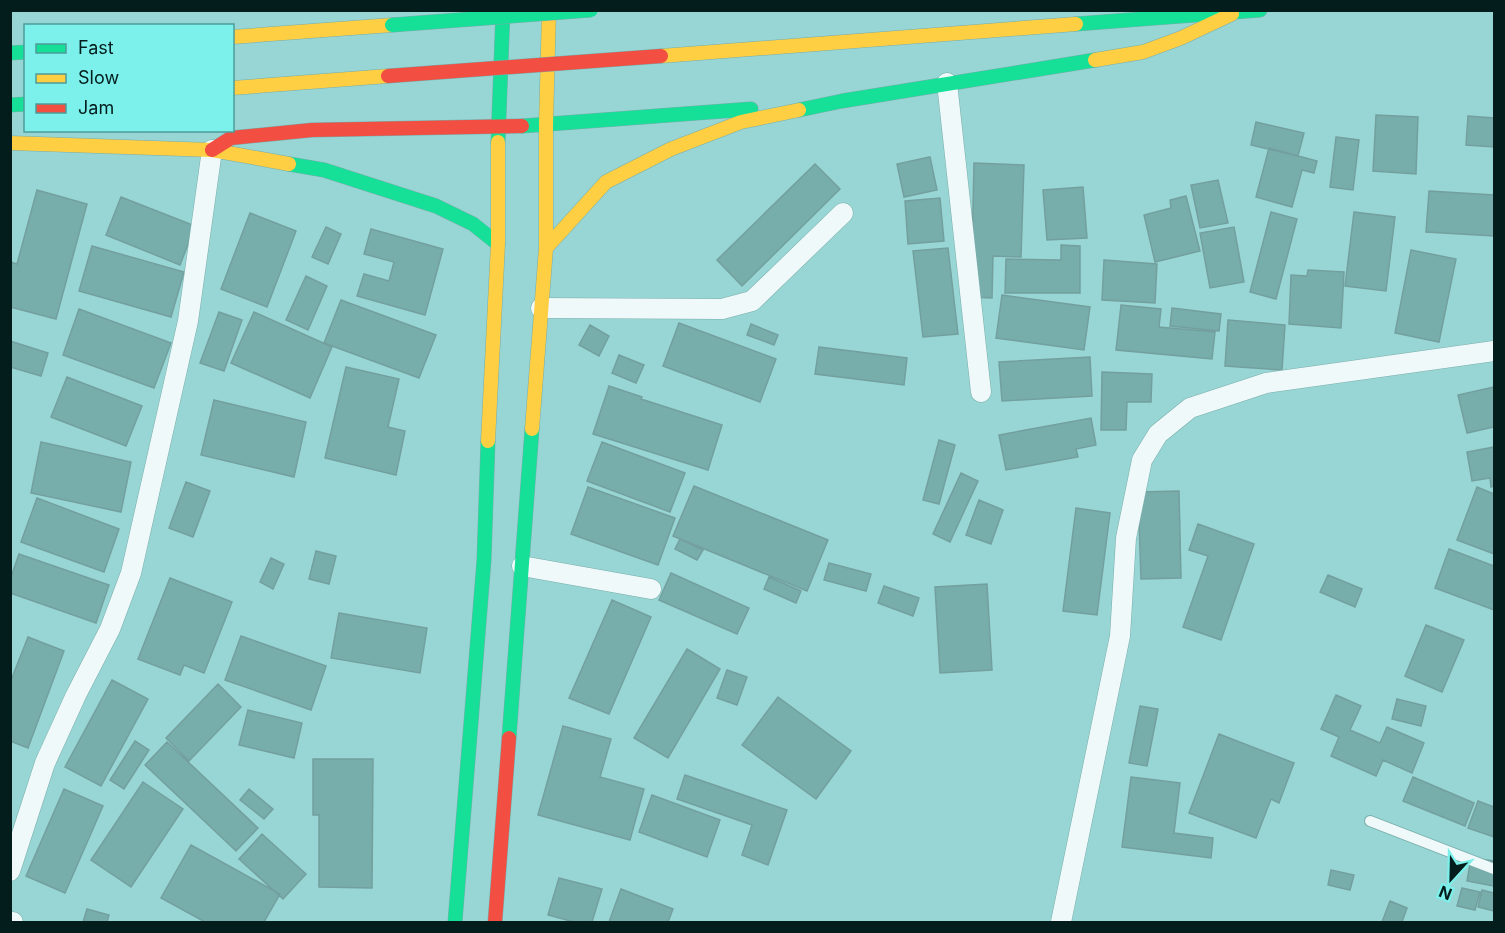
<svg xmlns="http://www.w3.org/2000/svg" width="1505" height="933" viewBox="0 0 1505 933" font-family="Inter,sans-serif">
	<rect width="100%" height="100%" fill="#97d6d4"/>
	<!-- building -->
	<path fill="#77adab" stroke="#73a09f" stroke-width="1.5" d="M1376,115L1418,117L1416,174L1373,171Z
		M1468,116L1494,118V147L1466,145Z
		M1256,122L1304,133L1298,156L1251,145Z
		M1336,137L1359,140L1353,190L1330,187Z
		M1269,148L1317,161L1314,173L1302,170L1292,207L1256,197Z
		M930,157L937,190L904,197L897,164Z
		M974,163L1024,165L1021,257L993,256L992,298L971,297Z
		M815,164L840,189L742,286L717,260Z
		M1218,180L1228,223L1200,228L1191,185Z
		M1083,187L1087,238L1047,240L1043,190Z
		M37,190L87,204L56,319L10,307V262L17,264Z
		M1429,191L1494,195V236L1426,232Z
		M1186,196L1200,251L1155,262L1144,215L1171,208L1170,200Z
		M121,197L195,226L180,265L106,235Z
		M940,198L944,241L908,244L905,201Z
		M1271,212L1297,219L1276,299L1250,292Z
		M1354,212L1395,217L1386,291L1345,286Z
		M250,213L296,231L267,307L221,289Z
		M326,227L341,234L328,264L312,257Z
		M1234,227L1244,282L1210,288L1200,233Z
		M371,229L443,249L425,315L357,296L364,274L389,281L394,262L364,254Z
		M1061,245L1080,246V293H1005L1006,259L1061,260Z
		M92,246L184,272L171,317L79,291Z
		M948,248L958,334L923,337L913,251Z
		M1411,250L1456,259L1439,342L1395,333Z
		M1104,260L1157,264L1155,303L1102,300Z
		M1308,270L1344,272L1341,328L1289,324L1291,275L1307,276Z
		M306,276L327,286L308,330L286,320Z
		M1002,295L1090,307L1084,350L996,338Z
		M341,300L436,335L419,378L324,343Z
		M1121,305L1161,309L1159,327L1215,332L1212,359L1116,350Z
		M1172,308L1221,314L1219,331L1170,326Z
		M79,309L171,343L154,388L63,355Z
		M219,312L242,320L224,371L200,363Z
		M254,312L332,347L310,398L231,363Z
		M1228,320L1285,325L1282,370L1225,366Z
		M679,323L776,359L760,402L663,366Z
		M751,324L778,335L774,345L747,335Z
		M590,325L609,336L599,356L579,345Z
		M10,341L48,353L41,376L10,367Z
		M819,347L907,358L904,385L815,374Z
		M619,355L644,365L636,383L612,373Z
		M1090,357L1092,396L1002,401L999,362Z
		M346,367L399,379L388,427L405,431L396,475L325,458Z
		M1102,372L1152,374L1151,402H1127L1126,430H1101Z
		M67,377L142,406L126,446L51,417Z
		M609,386L642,397L641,399L722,425L708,470L593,434Z
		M1494,387V427L1467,433L1458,395Z
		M214,400L306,422L294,477L201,455Z
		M1091,418L1096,445L1076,449L1078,457L1006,470L999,435Z
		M939,440L955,445L939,504L923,500Z
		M41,442L131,462L121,512L31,493Z
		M602,442L685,473L670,512L587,481Z
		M1494,447V486L1491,487L1490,478L1472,481L1467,452Z
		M961,473L978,481L950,542L933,534Z
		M186,482L210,491L193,537L169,528Z
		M694,486L828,540L807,591L673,536Z
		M588,487L675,518L658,565L571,534Z
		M1477,487L1494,494V554L1457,540Z
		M1179,491L1181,578L1141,579L1138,492Z
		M37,498L119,529L104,572L21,542Z
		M979,500L1003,510L991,544L966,535Z
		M1076,508L1110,513L1097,615L1063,611Z
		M1198,524L1254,544L1221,640L1183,627L1208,556L1189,550Z
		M680,539L703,550L697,560L675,549Z
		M1449,549L1494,566V610L1435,588Z
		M316,551L336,556L329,584L309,579Z
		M19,554L109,585L96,623L10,593V580Z
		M271,558L284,564L273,589L260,582Z
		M829,563L871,574L866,591L824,580Z
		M671,573L749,608L737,634L659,600Z
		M1328,575L1362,589L1355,607L1320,592Z
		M769,577L801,591L796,603L764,589Z
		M170,578L232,602L204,673L184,665L180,675L138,659Z
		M987,584L992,670L940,673L935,587Z
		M884,586L919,598L913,616L878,603Z
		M612,600L651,617L609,714L569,698Z
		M339,613L427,628L420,673L331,658Z
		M1426,625L1464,640L1442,692L1405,676Z
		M241,636L326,666L311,710L225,680Z
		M28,637L64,651L28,748L10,741V683Z
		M687,649L720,669L668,758L634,738Z
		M727,670L747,677L737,705L717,698Z
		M112,680L148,699L101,786L65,767Z
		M218,684L241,707L189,761L166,738Z
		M1336,695L1361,706L1350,730L1380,743L1387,727L1424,743L1412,773L1383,760L1376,776L1331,756L1339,737L1321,729Z
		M778,697L851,751L816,799L742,745Z
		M1397,699L1426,706L1421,726L1392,719Z
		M1140,706L1158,709L1147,766L1129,763Z
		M248,710L302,723L294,758L239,745Z
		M563,726L611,739L600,777L644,789L630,840L538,815Z
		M1219,734L1294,763L1279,803L1271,799L1256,838L1189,813Z
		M135,741L149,750L124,789L110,780Z
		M167,742L258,828L236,851L145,765Z
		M313,759H373L372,888L319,887V815H313Z
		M685,775L787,810L768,865L742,855L752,825L677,799Z
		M1131,777L1180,783L1174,833L1213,838L1211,858L1122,847Z
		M1413,777L1474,803L1465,826L1403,801Z
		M143,782L183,809L131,887L91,860Z
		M64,789L103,806L65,893L26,876Z
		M249,789L273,809L264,819L240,800Z
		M652,795L720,820L707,857L639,832Z
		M1478,801L1494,807V837L1468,828Z
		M262,834L306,874L283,899L239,859Z
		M191,845L280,894L264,922H205L161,898Z
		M1471,858L1494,861V886L1467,881Z
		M1331,870L1354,875L1350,890L1328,885Z
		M559,878L602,889L592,922H574L548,915Z
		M1462,888L1480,892L1475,910L1457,906Z
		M621,889L673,909L668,922H609Z
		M1482,890L1494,893V911L1478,907Z
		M1390,901L1407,908L1402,922H1382Z
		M87,909L109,915L107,922H83Z"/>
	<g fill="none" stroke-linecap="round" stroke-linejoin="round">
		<defs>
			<path id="lane" d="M1370,821L1494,869"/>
			<path id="street" d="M947,83L981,392
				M541,308L722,309L752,301L843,213
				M522,566L651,589
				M10,871L45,763L76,695L110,629L131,573L188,321L212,150
				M10,922H13
				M1061,922L1120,636L1126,538L1142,460L1158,434L1190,408L1266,383L1494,351"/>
			<path id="fast" d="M1076,24L1260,10
				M10,53L26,52
				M10,105L26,104
				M799,110L842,101L1095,60
				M522,126L751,109
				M498,142L503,10
				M289,164L324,170L436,206L473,224L498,244
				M509,738L532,429
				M455,922L484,560L488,441"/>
			<path id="slow" d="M232,37L392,25
				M661,56L1076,24
				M1095,60L1143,52L1181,38L1232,14
				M232,88L388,76
				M10,143L212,150L289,164
				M546,248L606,182L671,149L741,122L799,110
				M532,429L546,248V125L549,10
				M488,441L498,244V142"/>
			<path id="jam" d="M212,150L231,138L312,130L522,126
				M495,922L509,738"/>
		</defs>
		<!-- lane casing -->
		<use href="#lane" stroke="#79adac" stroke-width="12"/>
		<!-- street casing -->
		<use href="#street" stroke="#79adac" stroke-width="21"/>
		<!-- fast casing -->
		<use href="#fast" stroke="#79adac" stroke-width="15"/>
		<!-- slow casing -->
		<use href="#slow" stroke="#79adac" stroke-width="15"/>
		<!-- jam casing -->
		<use href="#jam" stroke="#79adac" stroke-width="15"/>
		<!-- lane -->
		<use href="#lane" stroke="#eff9f9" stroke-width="10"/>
		<!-- street -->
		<use href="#street" stroke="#eff9f9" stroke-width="20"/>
		<!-- fast -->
		<use href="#fast" stroke="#16e098" stroke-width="14"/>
		<!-- slow -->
		<use href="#slow" stroke="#ffcf43" stroke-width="14"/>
		<!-- jam -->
		<use href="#jam" stroke="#f24e42" stroke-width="14"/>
		<defs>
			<path id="fast-bridge" d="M392,25L591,10"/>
			<path id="jam-bridge" d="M388,76L661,56"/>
		</defs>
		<!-- fast-bridge casing -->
		<use href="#fast-bridge" stroke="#79adac" stroke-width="15" stroke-linecap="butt"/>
		<!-- jam-bridge casing -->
		<use href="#jam-bridge" stroke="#79adac" stroke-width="15" stroke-linecap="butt"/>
		<!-- fast-bridge -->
		<use href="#fast-bridge" stroke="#16e098" stroke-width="14"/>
		<!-- jam-bridge -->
		<use href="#jam-bridge" stroke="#f24e42" stroke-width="14"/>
	</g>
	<!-- border -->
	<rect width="1505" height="933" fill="none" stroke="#031d1c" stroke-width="24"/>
	<!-- legend -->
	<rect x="24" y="24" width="210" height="108" fill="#7cf1ec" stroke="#4c9c99" stroke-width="1.5"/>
	<rect x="36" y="44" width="30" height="9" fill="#16e098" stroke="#4c9c99" stroke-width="1.5"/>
	<text x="78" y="54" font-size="18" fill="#031d1c">Fast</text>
	<rect x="36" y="74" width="30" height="9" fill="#ffcf43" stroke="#4c9c99" stroke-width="1.5"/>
	<text x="78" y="84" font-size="18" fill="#031d1c">Slow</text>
	<rect x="36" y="104" width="30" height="9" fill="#f24e42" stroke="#4c9c99" stroke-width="1.5"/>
	<text x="78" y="114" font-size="18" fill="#031d1c">Jam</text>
	<!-- north arrow -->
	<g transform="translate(1451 879) rotate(202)" stroke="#7cf1ec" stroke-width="4.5" paint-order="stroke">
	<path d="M0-4.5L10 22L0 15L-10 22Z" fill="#031d1c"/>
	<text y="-9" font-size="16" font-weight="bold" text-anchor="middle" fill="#031d1c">N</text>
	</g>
</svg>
